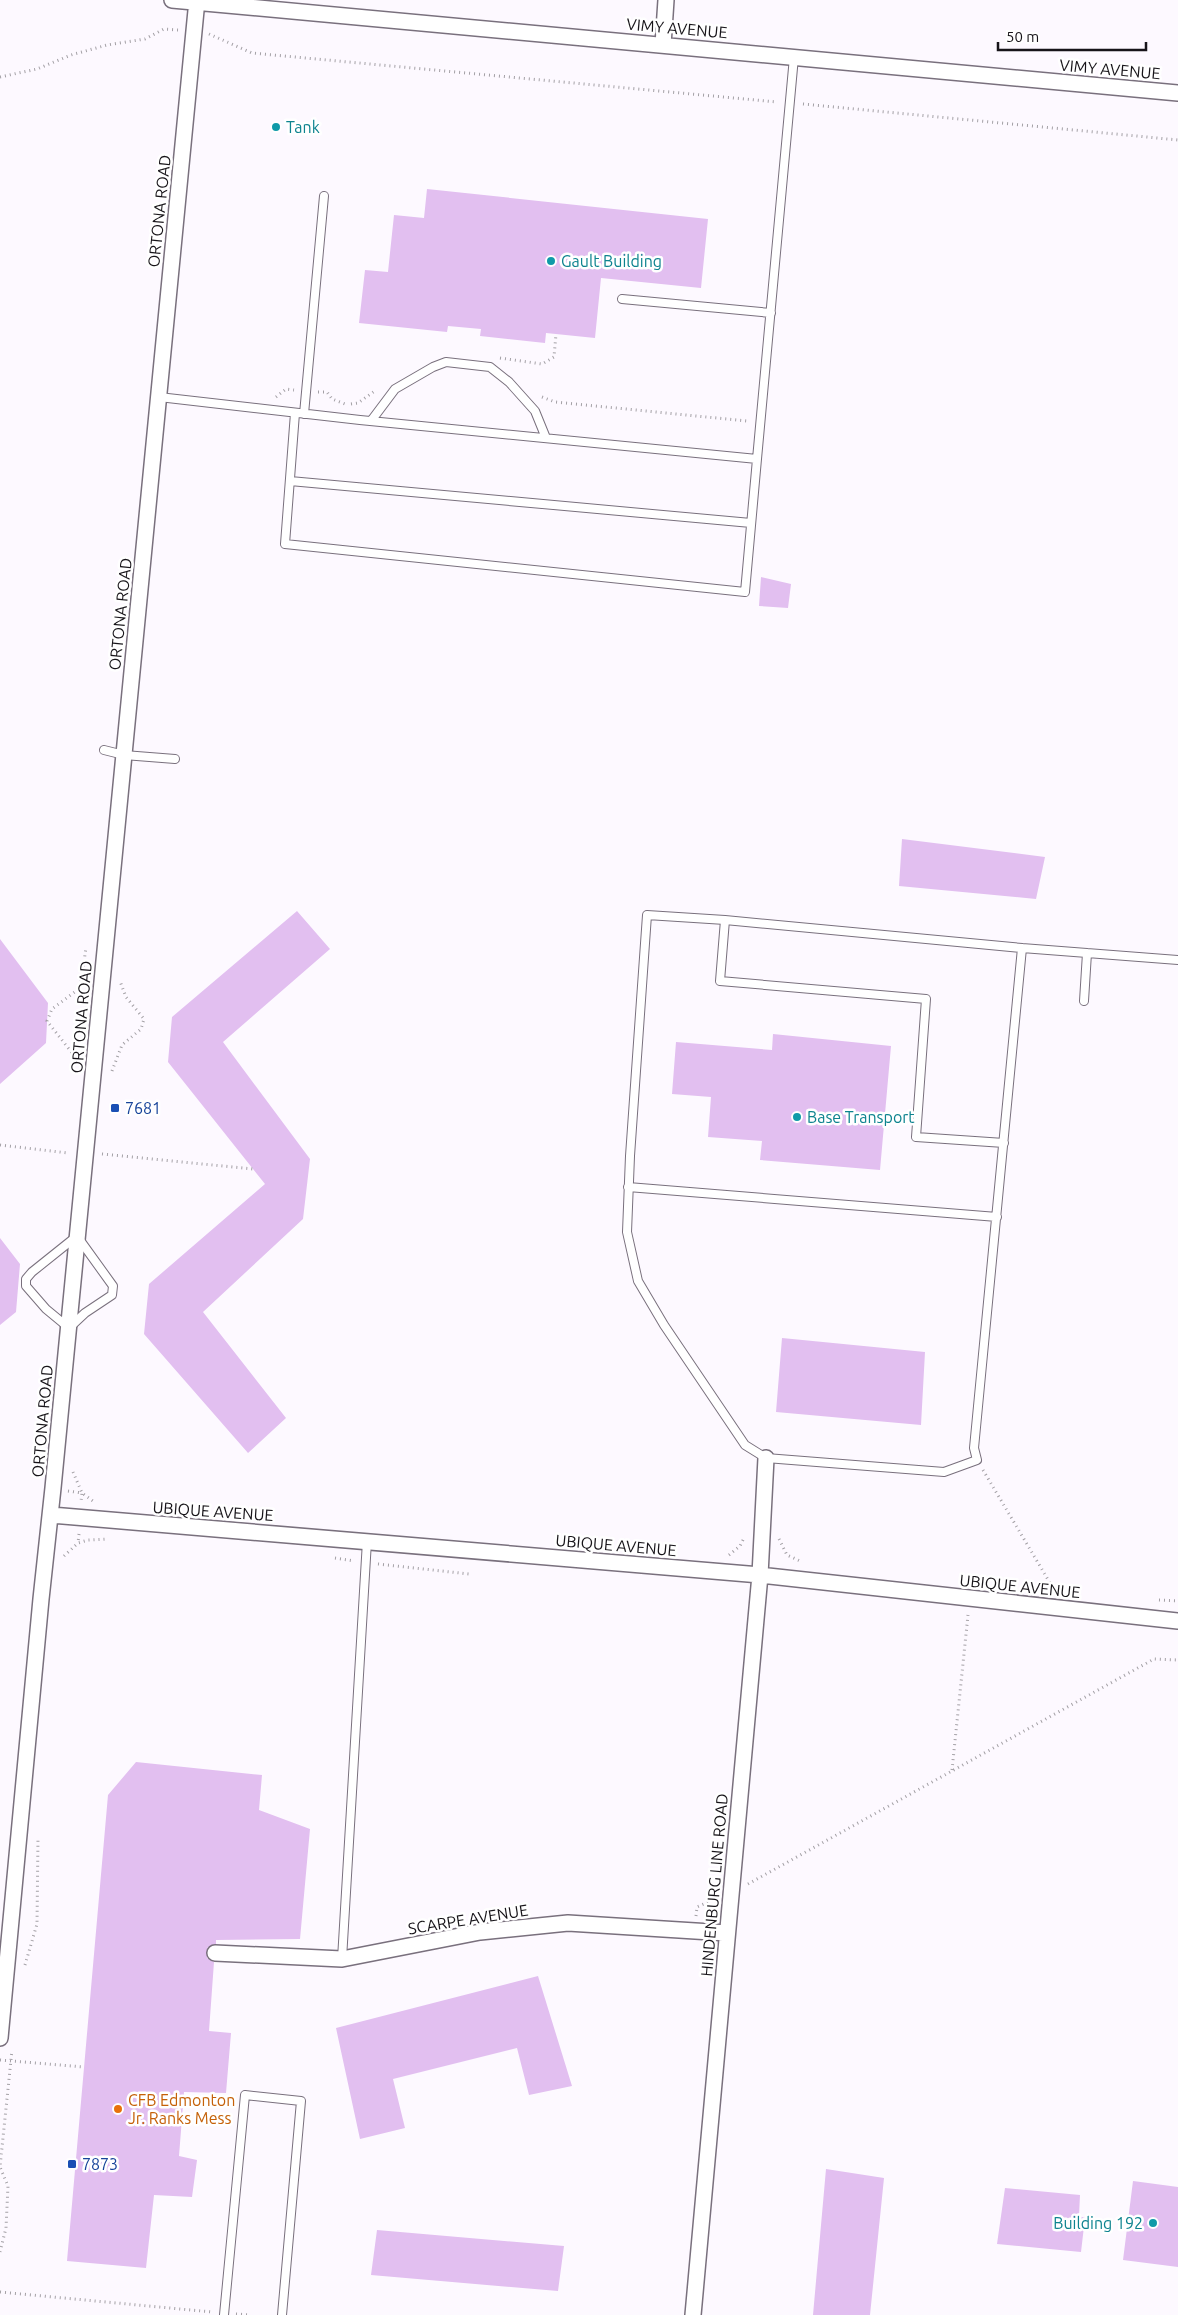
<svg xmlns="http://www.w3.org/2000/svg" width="1178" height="2315" viewBox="0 0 1178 2315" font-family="Ubuntu,sans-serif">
	<rect width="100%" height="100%" fill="#fdf9ff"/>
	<!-- building -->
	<path fill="#e2bff0" d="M427,189L708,219L701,288L601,278L595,338L546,333L545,343L480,336L481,329L448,326L447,332L359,323L365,270L388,272L394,215L424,218Z
		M761,577L791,584L788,608L759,606Z
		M902,839L1045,857L1036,899L899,886Z
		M297,911L330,949L223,1042L310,1159L303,1219L203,1312L286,1418L248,1453L144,1334L149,1284L265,1184L168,1062L172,1017Z
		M0,939L48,1003L46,1043L0,1084Z
		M773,1034L891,1046L880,1170L760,1160L762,1141L708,1137L711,1097L672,1094L676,1042L772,1050Z
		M0,1238L20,1264L16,1312L0,1325Z
		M782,1338L925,1352L921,1425L776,1412Z
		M136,1762L262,1775L259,1810L310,1829L300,1939L216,1940V1944L207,1948V1958L214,1962L209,2031L231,2033L226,2093L184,2092L179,2156L197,2160L192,2197L154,2195L146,2268L67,2261L108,1795Z
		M538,1976L572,2086L529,2095L517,2048L393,2079L405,2128L360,2139L336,2028Z
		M826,2169L884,2178L870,2315H813Z
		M1133,2181L1178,2187V2267L1123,2260Z
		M1005,2188L1080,2195L1079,2216L1085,2218L1081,2252L997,2244Z
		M377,2230L564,2246L558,2291L371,2275Z"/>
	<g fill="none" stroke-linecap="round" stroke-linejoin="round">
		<defs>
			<path id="service" d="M622,299L771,313
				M159,397L360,420L757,459L794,57
				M295,413L285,544L745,592L757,459
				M304,414L324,196
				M371,421L395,389L433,367L446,362L490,367L509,382L535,411L546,438
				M290,481L751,523
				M104,750L124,755L175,759
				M725,920L720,981L926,999L916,1137L1004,1143
				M1022,948L725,920L647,915L630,1156L627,1232L638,1281L664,1325L745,1445L766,1458L944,1472L977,1460L974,1448L1022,948L1178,960
				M1084,1001L1087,953
				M628,1187L997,1217
				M77,1236L113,1286L112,1295L85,1313L69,1328L46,1309L26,1286V1279L32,1272Z
				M342,1959L367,1541
				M224,2315L245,2095L301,2101L282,2315"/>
			<path id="minor" d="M172,0L1178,93
				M663,45L666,0
				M51,1515L760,1575L1178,1621
				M215,1953L342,1959L480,1932L568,1923L727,1933
				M0,2038L41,1599L53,1488L197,0
				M693,2315L760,1575L766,1458"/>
		</defs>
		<!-- service casing -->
		<use href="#service" stroke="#79707d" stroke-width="10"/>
		<!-- minor casing -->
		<use href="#minor" stroke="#79707d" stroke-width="18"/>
		<!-- path -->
		<path stroke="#a3a0a5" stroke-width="3" stroke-dasharray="1 4" stroke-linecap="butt" d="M209,34L252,53L777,102
			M0,77L37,69L71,55L107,45L145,39L164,29L178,30
			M803,104L1178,140
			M500,358L542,364L554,357L556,334
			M318,392H327L332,399L345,404
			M276,397L286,389L294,390
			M542,397L555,402L747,421V418
			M351,404L358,403L376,390
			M76,1061V1058L47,1021L52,1009L80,988L86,948
			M112,1071L122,1045L141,1029L144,1019L126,997L120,981
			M0,1145L68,1153
			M102,1154L253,1169
			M983,1470L1053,1588
			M73,1472L82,1493L93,1501
			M68,1491L82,1493L81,1501
			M79,1534L78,1543L88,1540L108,1539
			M779,1539L787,1555L800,1561
			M729,1555L740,1546L744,1538
			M64,1556L78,1543
			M335,1558L354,1561
			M378,1564L469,1574
			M1159,1600L1178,1601
			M952,1770L968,1615
			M748,1884L1154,1659L1178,1660
			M696,1916L697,1907L715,1899
			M25,1965L37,1924L38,1838
			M0,2060L84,2067
			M0,2252L6,2228L8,2186L0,2167L12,2050
			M0,2292L212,2312
			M236,2314L250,2315"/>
		<!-- service -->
		<use href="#service" stroke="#fff" stroke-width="8"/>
		<!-- minor -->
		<use href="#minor" stroke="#fff" stroke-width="15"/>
	</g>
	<!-- markers -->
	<g fill="#0f9aa8" stroke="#fff" stroke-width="2">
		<circle cx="276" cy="127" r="5"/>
		<circle cx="551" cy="261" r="5"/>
		<circle cx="797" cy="1117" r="5"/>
		<circle cx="1153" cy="2223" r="5"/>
	</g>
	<g fill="#1a4fb4" stroke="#fff" stroke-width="2">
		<rect x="110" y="1103" width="10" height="10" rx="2.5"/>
		<rect x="67" y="2159" width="10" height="10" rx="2.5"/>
	</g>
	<circle fill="#e8710a" stroke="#fff" stroke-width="2" cx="118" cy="2109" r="5"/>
	<g text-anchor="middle" stroke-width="5" stroke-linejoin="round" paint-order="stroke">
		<!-- street labels -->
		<g font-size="16" fill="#171419" stroke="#fff">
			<text transform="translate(677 28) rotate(5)" y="6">VIMY AVENUE</text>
			<text transform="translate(1110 69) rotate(5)" y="6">VIMY AVENUE</text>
			<text transform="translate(159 211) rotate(-84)" y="6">ORTONA ROAD</text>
			<text transform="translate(120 614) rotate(-84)" y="6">ORTONA ROAD</text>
			<text transform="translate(81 1017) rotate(-85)" y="6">ORTONA ROAD</text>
			<text transform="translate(42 1421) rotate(-85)" y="6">ORTONA ROAD</text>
			<text transform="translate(213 1511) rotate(4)" y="6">UBIQUE AVENUE</text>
			<text transform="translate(616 1545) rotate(5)" y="6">UBIQUE AVENUE</text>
			<text transform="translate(1020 1586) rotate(6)" y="6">UBIQUE AVENUE</text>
			<text transform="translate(714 1885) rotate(-85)" y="6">HINDENBURG LINE ROAD</text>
			<text transform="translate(468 1919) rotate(-9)" y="6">SCARPE AVENUE</text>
		</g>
		<!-- culture labels -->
		<g font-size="16" fill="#0d838f" stroke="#fff" text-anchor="start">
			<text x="286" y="133">Tank</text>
			<text x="561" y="267">Gault Building</text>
			<text x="807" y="1123">Base Transport</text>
			<text x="1143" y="2229" text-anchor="end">Building 192</text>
		</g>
		<!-- transit labels -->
		<g font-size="16" fill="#164399" stroke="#fff" text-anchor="start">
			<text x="125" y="1114">7681</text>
			<text x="82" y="2170">7873</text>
		</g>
		<!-- food labels -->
		<g font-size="16" fill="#c56008" stroke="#fff" text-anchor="start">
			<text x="128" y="2106">CFB Edmonton<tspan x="128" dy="18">Jr. Ranks Mess</tspan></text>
		</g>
	</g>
	<!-- scale -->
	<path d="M998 42v8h148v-8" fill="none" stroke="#171419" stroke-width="2.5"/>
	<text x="1006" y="42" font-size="15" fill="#171419" stroke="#ffffff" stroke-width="4" paint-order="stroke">50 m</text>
</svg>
